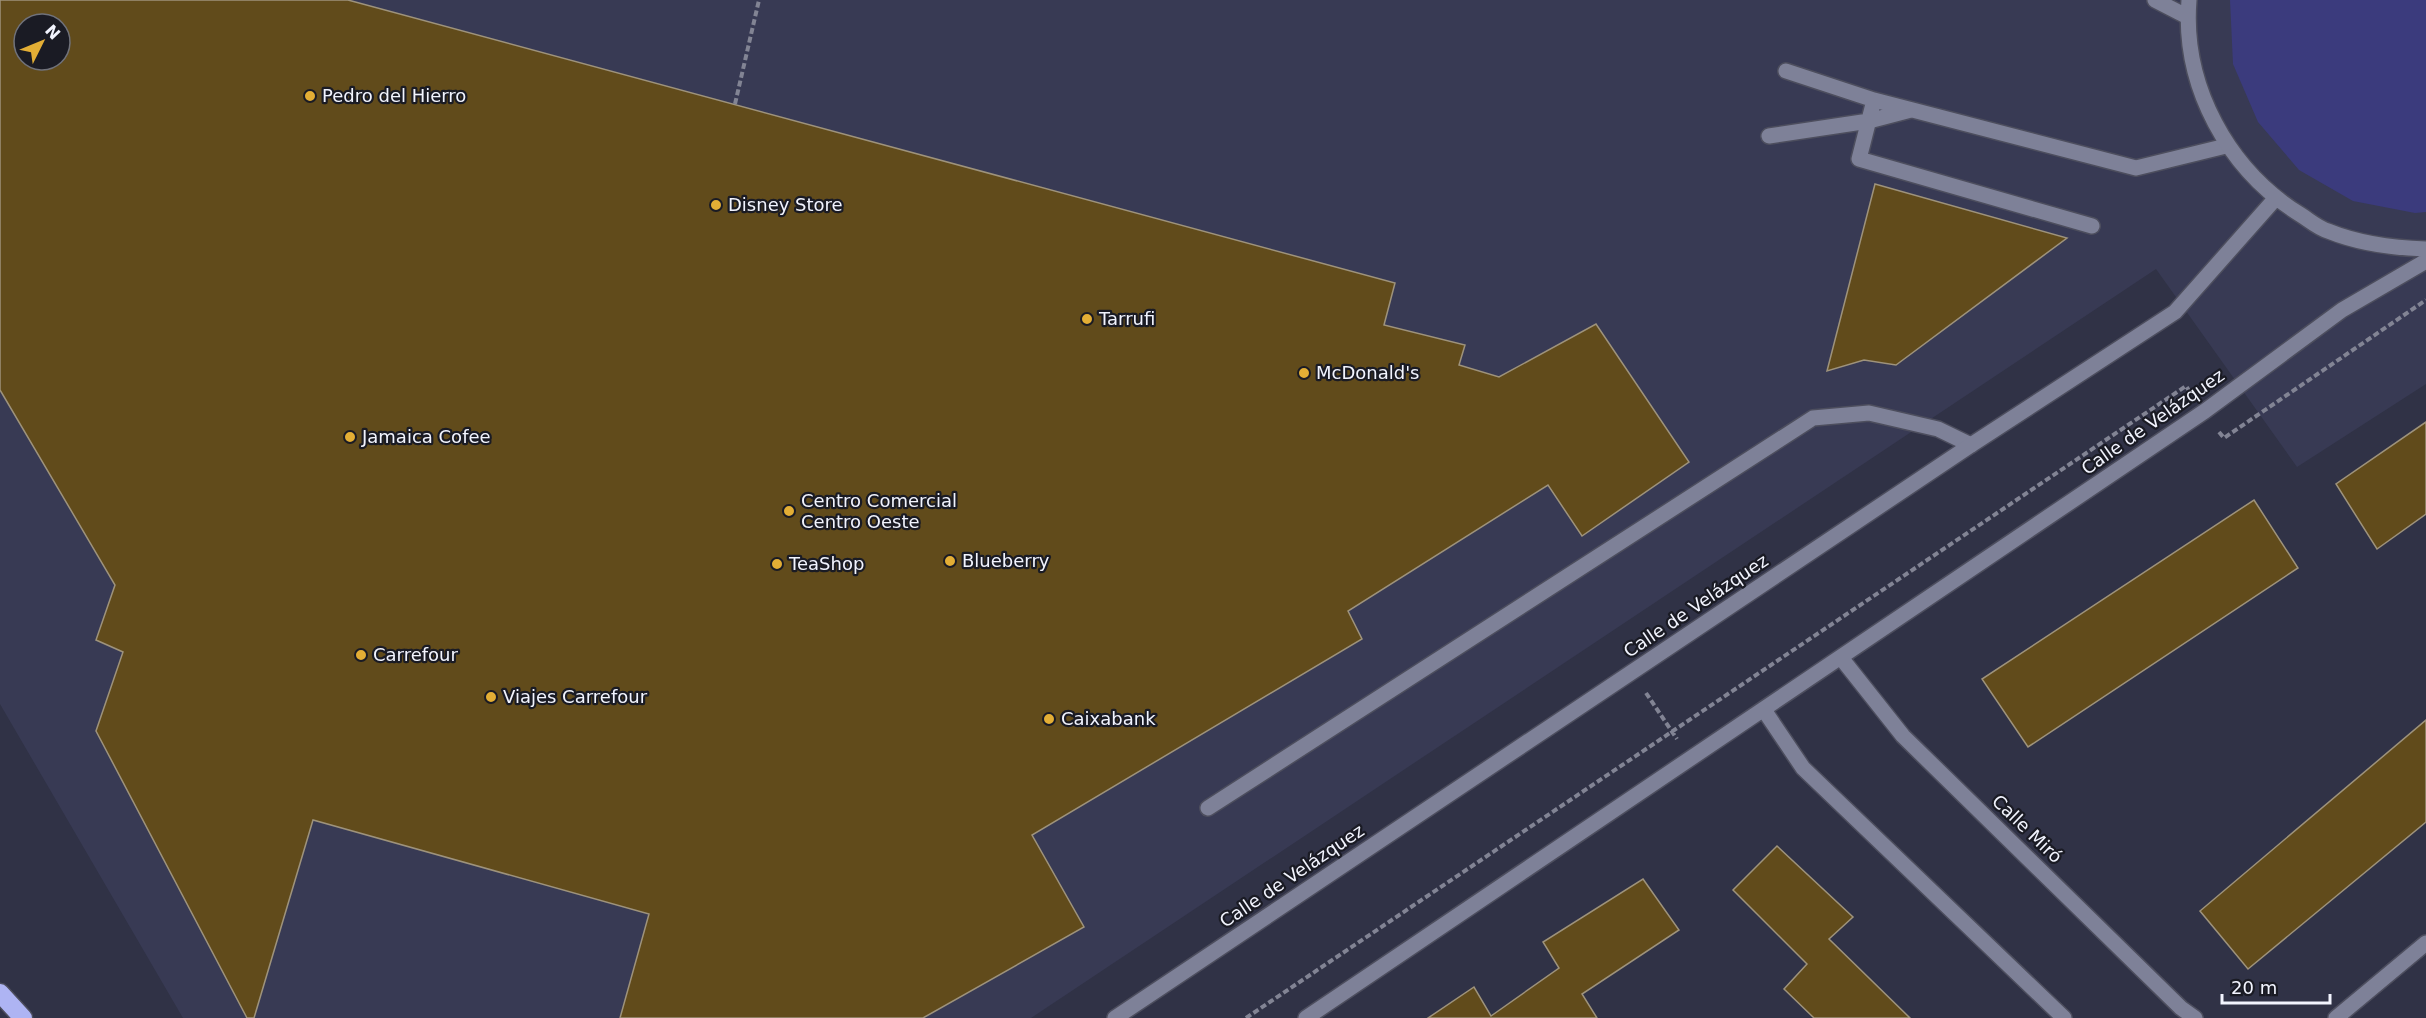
<svg xmlns="http://www.w3.org/2000/svg" width="2426" height="1018" viewBox="0 0 2426 1018" font-family="'DejaVu Sans',sans-serif">
	<rect width="100%" height="100%" fill="#303246"/>
	<!-- built -->
	<path fill="#383a54" fill-rule="evenodd" d="M0,0H2426V384L2297,467L2156,269L1031,1018H183L0,704ZM24,24H60V60H24Z"/>
	<!-- green -->
	<path fill="#3b3b7d" d="M2230,0H2426V212L2415,213L2353,201L2299,170L2258,122L2233,64Z"/>
	<!-- building -->
	<path fill="#614b1b" stroke="#9e937c" stroke-width="1.5" fill-rule="evenodd" d="M0,0H348L1395,283L1384,325L1465,345L1459,365L1499,377L1596,324L1689,462L1582,536L1548,485L1348,611L1362,639L1032,835L1084,927L923,1018H620L649,914L313,820L254,1018H247L96,731L123,652L96,640L115,585L0,390ZM24,24H60V60H24Z
		M1875,184L2067,238L1896,365L1864,360L1827,371Z
		M2426,422V514L2377,549L2336,484Z
		M2254,500L2298,568L2028,747L1982,679Z
		M2426,720V822L2248,969L2200,911Z
		M1777,846L1853,917L1829,939L1910,1018H1814L1784,989L1807,964L1733,890Z
		M1643,879L1679,930L1582,994L1597,1018H1428L1474,987L1491,1016L1559,968L1543,942Z"/>
	<g fill="none" stroke-linecap="round" stroke-linejoin="round">
		<defs>
			<path id="lane" d="M1786,71L1874,100L2136,168L2226,146
				M1874,100L1859,159L2092,226
				M1769,136L1869,121L1911,110
				M1208,808L1813,418L1869,413L1938,429L1971,445"/>
			<path id="street" d="M2155,0L2188,17
				M2189,0C2182,86 2228,170 2301,215C2309,220 2318,228 2328,231C2360,244 2392,248 2426,249
				M1842,659L1903,736L2181,1008L2195,1018
				M1764,710L1803,768L2064,1018
				M1115,1018L1971,445L2175,312L2275,199
				M1306,1018L2205,411L2342,310L2426,261
				M2336,1018L2426,943"/>
			<path id="highway" d="M0,993L23,1018"/>
		</defs>
		<!-- lane casing -->
		<use href="#lane" stroke="#4d4e5e" stroke-width="18"/>
		<!-- street casing -->
		<use href="#street" stroke="#4d4e5e" stroke-width="18"/>
		<!-- highway casing -->
		<use href="#highway" stroke="#4d4e5e" stroke-width="21"/>
		<!-- path -->
		<path stroke="#828494" stroke-width="4" stroke-dasharray="6 3" stroke-linecap="butt" d="M735,104L759,0
			M2219,432L2224,438L2426,300
			M1646,693L1677,739
			M1246,1018L2186,386L2190,392"/>
		<!-- lane -->
		<use href="#lane" stroke="#7e8198" stroke-width="15"/>
		<!-- street -->
		<use href="#street" stroke="#7e8198" stroke-width="15"/>
		<!-- highway -->
		<use href="#highway" stroke="#aeb4f3" stroke-width="18"/>
	</g>
	<!-- markers -->
	<g fill="#e3ae35" stroke="#1a1b24" stroke-width="2">
		<circle cx="310" cy="96" r="6"/>
		<circle cx="716" cy="205" r="6"/>
		<circle cx="1087" cy="319" r="6"/>
		<circle cx="1304" cy="373" r="6"/>
		<circle cx="350" cy="437" r="6"/>
		<circle cx="789" cy="511" r="6"/>
		<circle cx="950" cy="561" r="6"/>
		<circle cx="777" cy="564" r="6"/>
		<circle cx="361" cy="655" r="6"/>
		<circle cx="491" cy="697" r="6"/>
		<circle cx="1049" cy="719" r="6"/>
	</g>
	<g text-anchor="middle" stroke-width="4.5" stroke-linejoin="round" paint-order="stroke">
		<!-- poi labels -->
		<g font-size="18" fill="#f2f4fe" stroke="#1a1b24" text-anchor="start">
			<text x="322" y="102">Pedro del Hierro</text>
			<text x="728" y="211">Disney Store</text>
			<text x="1099" y="325">Tarrufi</text>
			<text x="1316" y="379">McDonald's</text>
			<text x="362" y="443">Jamaica Cofee</text>
			<text x="801" y="507">Centro Comercial<tspan x="801" dy="21">Centro Oeste</tspan></text>
			<text x="962" y="567">Blueberry</text>
			<text x="789" y="570">TeaShop</text>
			<text x="373" y="661">Carrefour</text>
			<text x="503" y="703">Viajes Carrefour</text>
			<text x="1061" y="725">Caixabank</text>
		</g>
		<!-- street labels -->
		<g font-size="18" fill="#f2f4fe" stroke="#1a1b24">
			<text transform="translate(2153 422) rotate(-35)" y="6">Calle de Velázquez</text>
			<text transform="translate(1696 606) rotate(-34)" y="6">Calle de Velázquez</text>
			<text transform="translate(2027 829) rotate(44)" y="6">Calle Miró</text>
			<text transform="translate(1292 876) rotate(-34)" y="6">Calle de Velázquez</text>
		</g>
	</g>
	<!-- north arrow -->
	<g transform="translate(42 42) rotate(47)"><circle r="28" fill="#1a1b24" stroke="#70727b" stroke-width="1.5"/>
	<path d="M0-4.5L10 22L0 15L-10 22Z" fill="#e3ae35"/>
	<text y="-9" font-size="16" font-weight="bold" text-anchor="middle" fill="#f2f4fe">N</text>
	</g>
	<!-- scale -->
	<path d="M2222 994v9h108v-9" fill="none" stroke="#f2f4fe" stroke-width="3"/>
	<text x="2231" y="994" font-size="18" fill="#f2f4fe" stroke="#1a1b24" stroke-width="4.5" paint-order="stroke">20 m</text>
</svg>
